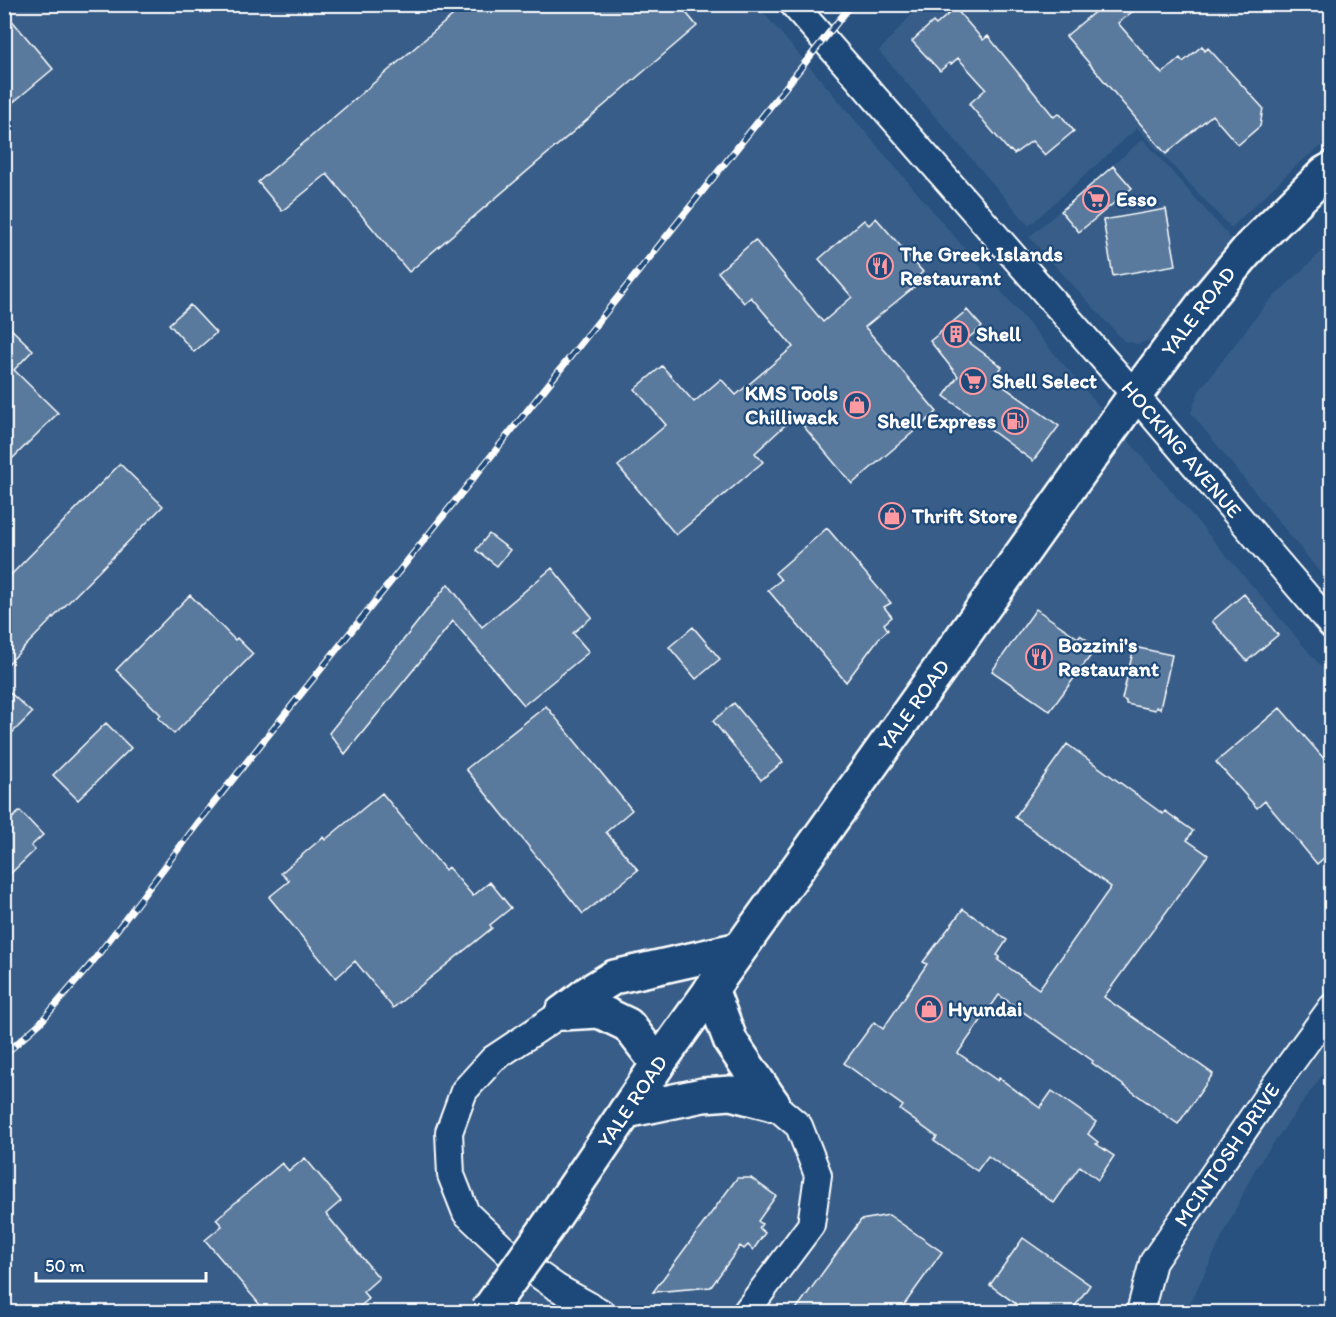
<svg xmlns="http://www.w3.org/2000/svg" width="1336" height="1317" viewBox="0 0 1336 1317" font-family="Itim,sans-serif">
	<rect width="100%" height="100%" fill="#28517f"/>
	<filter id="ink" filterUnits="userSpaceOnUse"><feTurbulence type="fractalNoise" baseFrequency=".0167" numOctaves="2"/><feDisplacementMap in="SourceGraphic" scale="12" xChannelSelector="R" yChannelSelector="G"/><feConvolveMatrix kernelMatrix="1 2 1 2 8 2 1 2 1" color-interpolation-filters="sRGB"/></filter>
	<g filter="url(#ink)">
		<!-- built -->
		<path fill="#375d88" d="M5,5H757L1331,678V1063L1255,1169L1186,1312H5Z
			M920,5H1331V139L1299,163L1231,228L1137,128L1029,226L879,51Z
			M1143,139L1234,242L1153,339L1138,344L1124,341L1029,237Z
			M1331,243V586L1191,413L1199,391L1266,304Z"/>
		<!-- building -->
		<path fill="#5a7a9d" stroke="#fff" stroke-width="1.5" d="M466,4H679L697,26L409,272L327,174L282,211L258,182Z
			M1104,4H1142L1118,23L1162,74L1180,58L1183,62L1202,46L1205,51L1208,48L1263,108L1260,126L1238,145L1212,115L1166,154L1066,36Z
			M955,8L983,40L988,36L1054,117L1059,113L1074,131L1045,155L1032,141L1014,154L1010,150L1009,151L969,104L986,89L958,58L951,64L949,63L940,71L912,41L933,22L936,25Z
			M4,11L53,69L4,110Z
			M1113,166L1132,188L1079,232L1061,211Z
			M1166,209L1176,265L1113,276L1103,220Z
			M876,218L923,272L915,279L919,283L865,327L937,412L852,484L795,416L755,453L763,462L676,535L618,466L666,425L635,389L662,366L694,402L721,379L736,395L793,347L751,297L744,303L718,272L755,240L823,322L852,297L819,259L864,220L869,225Z
			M190,305L216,333L194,352L169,324Z
			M967,310L982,327L966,340L1002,367L993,379L1059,426L1033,461L944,396L958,376L930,341Z
			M4,322L33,350L14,370L58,413L4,467Z
			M120,464L163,506L4,668V582Z
			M827,528L891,603L884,607L892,617L884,624L888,630L879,638L846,682L768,590L781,580L775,573Z
			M489,534L510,550L497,566L476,550Z
			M552,568L592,617L573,633L589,652L524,705L453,621L345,754L329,733L448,584L482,627Z
			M1244,594L1278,635L1247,661L1212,621Z
			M190,595L235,640L237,638L253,654L174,734L158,718L161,715L116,670Z
			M1036,609L1078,638L1080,635L1097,647L1050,711L992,671Z
			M693,627L720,659L696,679L669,647Z
			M1134,647L1172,655L1160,709L1156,707L1155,710L1126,704V701L1122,699Z
			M4,687L32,713L4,741Z
			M734,703L783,762L761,780L713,721Z
			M546,706L632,810L606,832L638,870L583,914L466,769Z
			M1280,708L1332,768V851L1317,864L1265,801L1257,808L1216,762Z
			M106,723L131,748L78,800L53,775Z
			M1067,744L1163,814L1165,811L1193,831L1187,840L1208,855L1104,997L1213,1074L1178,1124L1092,1063L1093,1061L999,995L958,1053L998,1081L999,1078L1040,1108L1052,1091L1096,1122L1088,1134L1098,1142L1096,1144L1114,1156L1098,1180L1080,1166L1054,1203L988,1156L977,1171L934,1141L937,1137L900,1110L903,1106L844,1063L874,1022L883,1029L927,964L923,962L963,909L1007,940L997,955L1000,957L998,960L1039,989L1111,887L1015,817Z
			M382,793L445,870L448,867L473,896L490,882L511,908L490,925L492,928L393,1008L355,961L336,978L269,897L289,881L281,873L323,837L325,840Z
			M20,811L43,835L31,846L35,850L4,880V826Z
			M305,1158L341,1201L326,1214L379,1278L363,1292L369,1299L353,1312H266L205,1240L222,1226L216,1219L282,1163L289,1171Z
			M737,1178H751L776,1196L758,1221L762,1224L759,1228L765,1233L753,1250L748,1245L744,1249L740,1246L711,1287L653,1292Z
			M889,1215L942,1252L899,1312H794L861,1220Z
			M1023,1238L1090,1285L1071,1312H1027L990,1285Z"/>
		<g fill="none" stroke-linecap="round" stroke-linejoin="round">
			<defs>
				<g id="minor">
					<path id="s1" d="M793,4L1135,395L1332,626"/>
					<path d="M562,1013L493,1059L464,1091L449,1132L451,1175L466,1213L509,1254L556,1287L601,1312"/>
					<path d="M746,1312L811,1225L818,1175L799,1126L773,1104"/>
					<path id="s2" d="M1140,1312L1153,1262L1275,1085L1332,1007"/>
				</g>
				<g id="major">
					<path d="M711,989L731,1042L773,1104"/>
					<path d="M562,1013L588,993L614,977L739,949"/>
					<path d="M562,1013L599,1011L628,1025L658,1064"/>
					<path d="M626,1111L703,1095L731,1093L773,1104"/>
					<path id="s3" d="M546,1229L658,1064L1135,395L1210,295L1251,246L1325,173L1332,169"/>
				</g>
			</defs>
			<!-- minor casing -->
			<use href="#minor" stroke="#fff" stroke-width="30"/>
			<!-- major casing -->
			<use href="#major" stroke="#fff" stroke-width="38"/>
			<!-- minor -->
			<use href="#minor" stroke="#1f4a7a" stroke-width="26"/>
			<!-- major -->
			<use href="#major" stroke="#1f4a7a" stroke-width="33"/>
			<defs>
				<path id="rail" d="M4,1055L40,1023L91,964L198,823L852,4"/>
			</defs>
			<!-- rail casing -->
			<use href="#rail" stroke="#fff" stroke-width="7"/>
			<!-- rail -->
			<use href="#rail" stroke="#1f4a7a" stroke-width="4.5" stroke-dasharray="14" stroke-linecap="butt"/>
			<defs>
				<path id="major-bridge" d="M487,1312L546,1229"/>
			</defs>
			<!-- major-bridge casing -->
			<use href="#major-bridge" stroke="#fff" stroke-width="38" stroke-linecap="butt"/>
			<!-- major-bridge -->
			<use href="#major-bridge" stroke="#1f4a7a" stroke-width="33"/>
		</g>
	</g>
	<!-- icons -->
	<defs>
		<symbol id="supermarket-ring" viewBox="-11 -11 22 22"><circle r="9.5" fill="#1f4a7a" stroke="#ff9aa2" stroke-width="1.5"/><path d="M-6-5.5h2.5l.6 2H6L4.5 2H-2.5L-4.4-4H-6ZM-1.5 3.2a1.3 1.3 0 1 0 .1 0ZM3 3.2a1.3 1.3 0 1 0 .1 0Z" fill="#ff9aa2"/></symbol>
		<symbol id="restaurant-ring" viewBox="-11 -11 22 22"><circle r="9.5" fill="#1f4a7a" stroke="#ff9aa2" stroke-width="1.5"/><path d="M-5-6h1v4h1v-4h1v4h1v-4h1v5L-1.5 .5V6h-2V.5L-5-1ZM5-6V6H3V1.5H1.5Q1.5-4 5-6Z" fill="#ff9aa2"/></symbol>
		<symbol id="building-ring" viewBox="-11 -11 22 22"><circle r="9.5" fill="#1f4a7a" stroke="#ff9aa2" stroke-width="1.5"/><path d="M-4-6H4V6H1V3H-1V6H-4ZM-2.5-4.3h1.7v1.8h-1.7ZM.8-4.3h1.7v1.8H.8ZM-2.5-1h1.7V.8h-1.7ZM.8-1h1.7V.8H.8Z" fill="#ff9aa2"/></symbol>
		<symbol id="shop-ring" viewBox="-11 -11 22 22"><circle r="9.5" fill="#1f4a7a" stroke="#ff9aa2" stroke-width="1.5"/><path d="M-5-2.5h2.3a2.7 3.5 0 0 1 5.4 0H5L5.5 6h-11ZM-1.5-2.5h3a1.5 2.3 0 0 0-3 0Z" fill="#ff9aa2"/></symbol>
		<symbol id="fuel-ring" viewBox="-11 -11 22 22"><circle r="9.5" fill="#1f4a7a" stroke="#ff9aa2" stroke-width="1.5"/><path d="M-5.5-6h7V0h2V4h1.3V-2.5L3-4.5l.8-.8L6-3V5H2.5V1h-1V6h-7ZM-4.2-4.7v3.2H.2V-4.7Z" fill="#ff9aa2"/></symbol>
	</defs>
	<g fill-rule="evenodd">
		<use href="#supermarket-ring" x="1081" y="184" width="30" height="30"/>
		<use href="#restaurant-ring" x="865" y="251" width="30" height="30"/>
		<use href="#building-ring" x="941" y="319" width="30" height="30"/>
		<use href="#supermarket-ring" x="958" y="366" width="30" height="30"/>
		<use href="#shop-ring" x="842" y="390" width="30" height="30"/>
		<use href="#fuel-ring" x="1000" y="406" width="30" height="30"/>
		<use href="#shop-ring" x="877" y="501" width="30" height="30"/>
		<use href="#restaurant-ring" x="1024" y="642" width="30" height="30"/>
		<use href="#shop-ring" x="914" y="994" width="30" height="30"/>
	</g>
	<g text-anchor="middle" stroke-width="4.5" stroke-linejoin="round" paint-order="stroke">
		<!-- poi labels -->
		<g font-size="21" font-weight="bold" fill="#fff" stroke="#1f4a7a" text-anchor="start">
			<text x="1116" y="206">Esso</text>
			<text x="900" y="261">The Greek Islands<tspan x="900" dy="24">Restaurant</tspan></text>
			<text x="976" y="341">Shell</text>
			<text x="992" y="388">Shell Select</text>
			<text x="838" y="400" text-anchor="end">KMS Tools<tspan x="838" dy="24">Chilliwack</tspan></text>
			<text x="996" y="428" text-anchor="end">Shell Express</text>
			<text x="912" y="523">Thrift Store</text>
			<text x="1058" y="652">Bozzini's<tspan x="1058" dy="24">Restaurant</tspan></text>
			<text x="948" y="1016">Hyundai</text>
		</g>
		<!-- street labels -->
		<g font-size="21" fill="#fff" stroke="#1f4a7a">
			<text dy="7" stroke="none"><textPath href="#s3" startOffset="1126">YALE ROAD</textPath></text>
			<text dy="7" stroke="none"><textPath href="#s1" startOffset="591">HOCKING AVENUE</textPath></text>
			<text dy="7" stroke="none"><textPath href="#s3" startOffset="640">YALE ROAD</textPath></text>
			<text dy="7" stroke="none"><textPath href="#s3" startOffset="154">YALE ROAD</textPath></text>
			<text dy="7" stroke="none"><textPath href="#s2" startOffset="182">MCINTOSH DRIVE</textPath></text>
		</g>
	</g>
	<!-- margin -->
	<rect width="1336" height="1317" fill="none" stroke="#1f4a7a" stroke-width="24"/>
	<rect x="12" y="12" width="1312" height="1293" fill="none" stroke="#fff" stroke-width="2" filter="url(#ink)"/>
	<!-- scale -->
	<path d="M36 1272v9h170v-9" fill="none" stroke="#ffffff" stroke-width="3"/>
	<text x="45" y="1272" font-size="18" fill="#ffffff" stroke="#1f4a7a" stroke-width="4.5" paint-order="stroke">50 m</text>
</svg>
